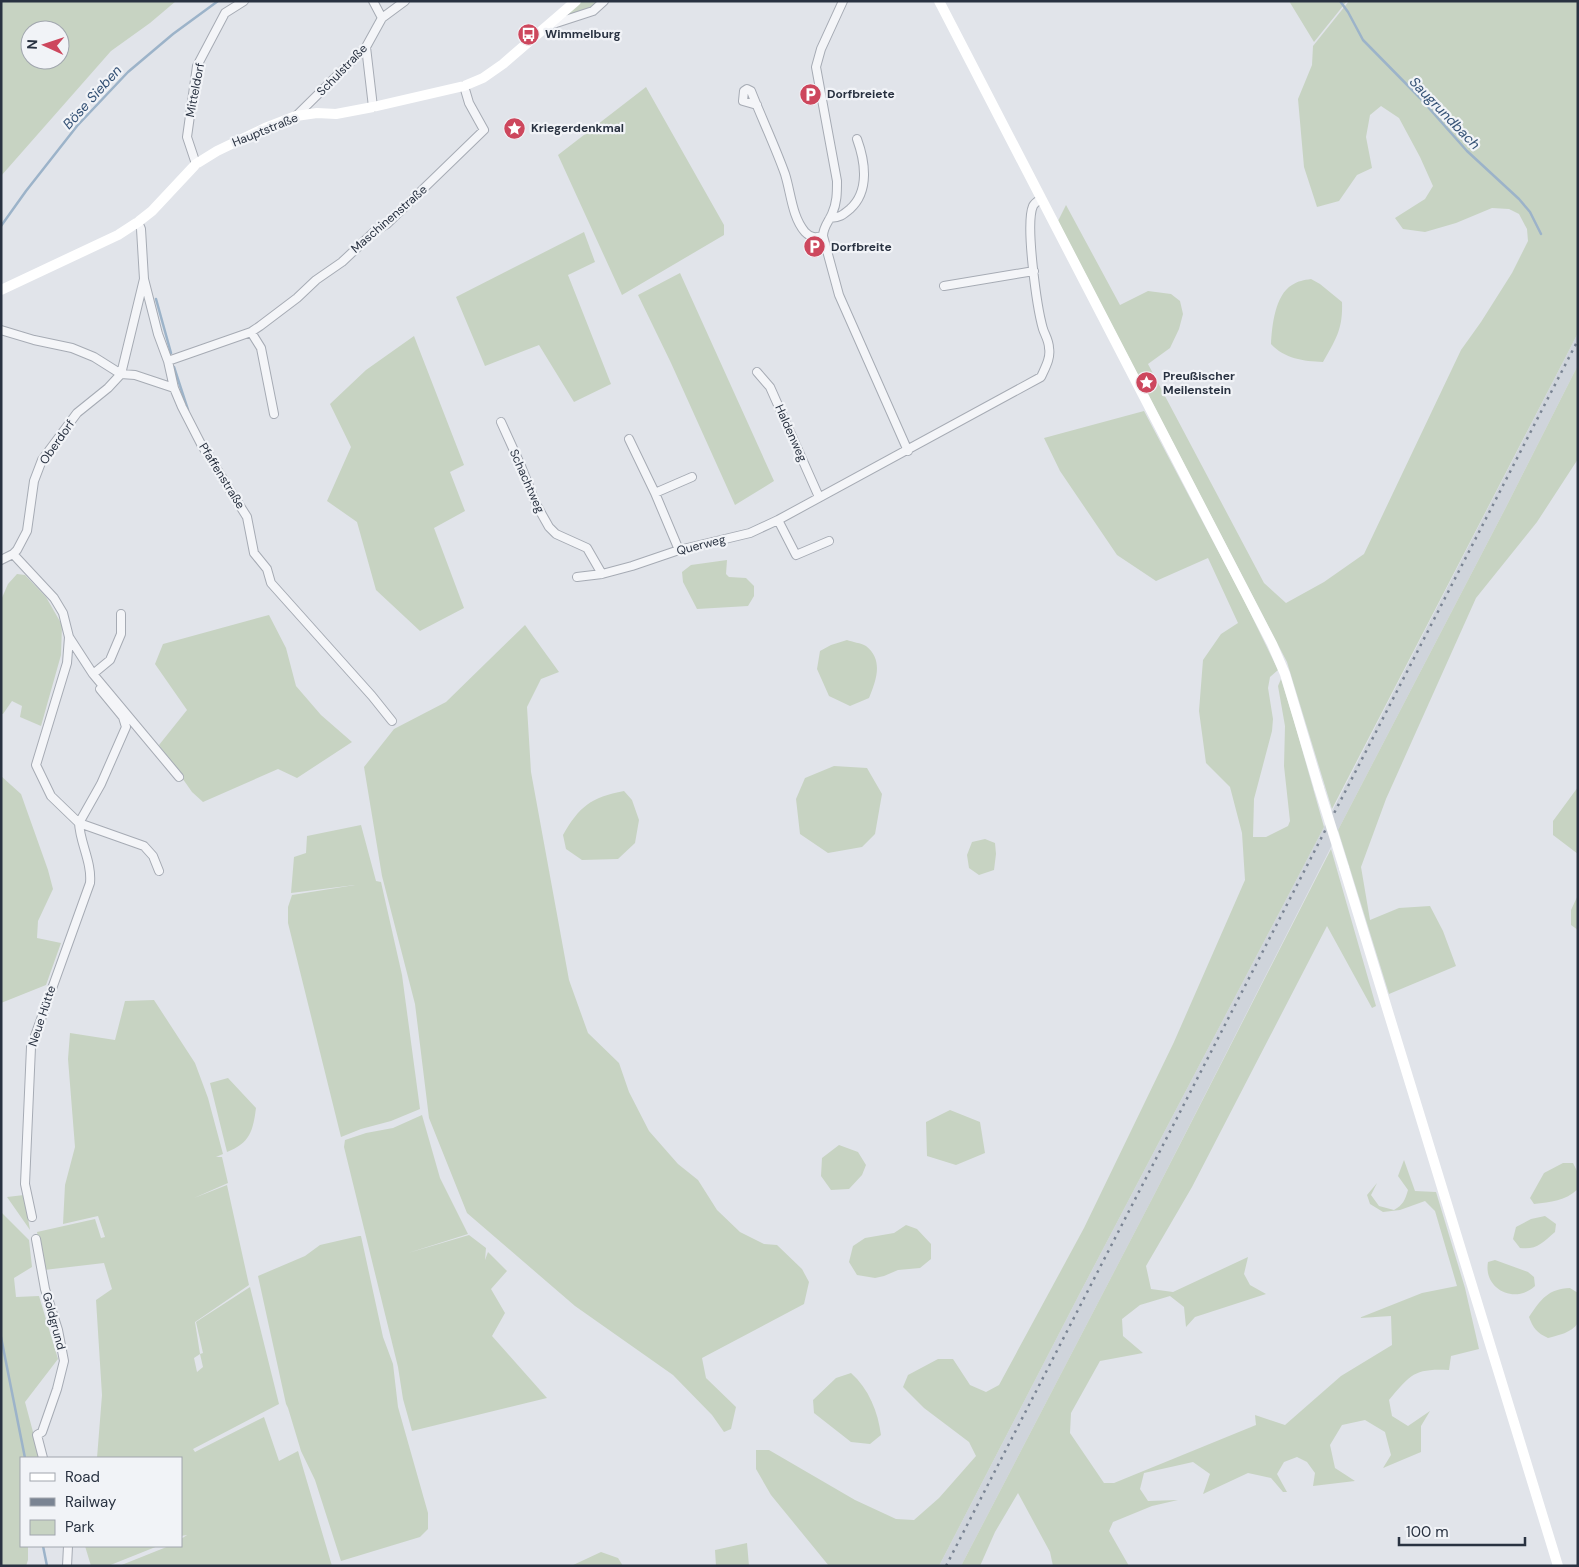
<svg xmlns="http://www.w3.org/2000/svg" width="1579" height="1567" viewBox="0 0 1579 1567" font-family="'DM Sans',sans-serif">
	<rect width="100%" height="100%" fill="#e1e4ea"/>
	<!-- built -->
	<path fill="#cfd4db" d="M1578,333V365L1505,509L1338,830L1330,849L1153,1197L961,1566H939L1080,1293L1324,827Z"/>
	<!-- green -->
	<path fill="#c7d3c2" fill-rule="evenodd" d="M1,1H176L150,23L111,51L1,176ZM30,30H60V60H30Z
		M581,1H600L591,9L566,16Z
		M1289,1H1347L1314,42Z
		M1349,1H1578V333L1332,809L1287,662L1058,221L1066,205L1120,305L1148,291L1171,294L1180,301L1183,314L1179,329L1170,348L1148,364L1264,583L1286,603L1324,582L1364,554L1461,350L1481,322L1512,273L1528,241L1527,229L1519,214L1509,209L1492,208L1456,223L1425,232L1403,229L1395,218L1425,199L1433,186L1420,157L1399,118L1381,106L1370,115L1366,137L1372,168L1357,175L1339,201L1317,207L1304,167L1298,99L1312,65L1313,46Z
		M646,87L724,225V235L622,295L558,155Z
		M584,232L595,262L568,275L611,384L574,402L539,345L485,366L456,297Z
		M680,273L774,481L735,505L671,363L638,295Z
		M1311,279L1320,284L1342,302C1343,329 1336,339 1323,362C1303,361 1285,359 1271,344C1272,326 1275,295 1292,285C1298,281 1304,280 1311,279Z
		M414,336L464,465L450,472L465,511L434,528L464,608L420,631L376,590L357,522L327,501L351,447L330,404L366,370Z
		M1578,365V459L1537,522L1476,598L1386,799L1361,867L1370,920L1399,908L1430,906L1443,931L1456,966L1389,994L1338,830L1505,509Z
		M1144,411L1243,598L1278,670L1270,677L1268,688L1273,719L1272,731L1254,799L1253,837H1266L1288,826L1290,821L1284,766L1285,726L1278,686L1281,679L1294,721L1324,827L1080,1293L939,1566H829L771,1495L756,1469V1450H769L855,1500L896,1519L914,1520L939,1498L976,1456L969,1442L924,1408L903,1387L908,1375L938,1359H953L970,1385L986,1392L999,1385L1084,1228L1174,1042L1245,880L1242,833L1230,787L1206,763L1199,711L1203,660L1221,634L1238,623L1208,558L1156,581L1117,555L1060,471L1044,438Z
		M727,560L726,574L729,577L746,578L754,586V596L748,606L697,609L683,582L682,572L691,565Z
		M17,574L25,575L46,597L62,625L61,655L41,726L20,717L22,706L12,701L3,714H1V600L8,584Z
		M269,615L286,648L296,686L321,715L352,742L297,778L278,769L203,802L192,792L159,745L187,710L155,664L163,644Z
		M525,625L559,672L541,679L527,707L531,772L569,980L588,1033L619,1063L629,1092L649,1131L678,1164L698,1180L717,1210L740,1232L764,1244L777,1245L802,1269L809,1282L804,1304L702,1358L706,1378L736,1407L731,1429L724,1432L712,1415L673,1375L575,1306L467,1213L429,1118L415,1004L382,876L364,767L394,729L446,702Z
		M847,640C852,642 861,643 866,646C884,660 876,681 869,698L850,706L829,696L817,669L820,651L831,645Z
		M834,766L867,768L882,794L875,834L862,847L828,853L800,834L796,799L805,778Z
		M1,776L21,794L48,870L53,889L38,921L37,938L61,943L46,985L1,1003Z
		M1578,787V854L1553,835V821Z
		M624,791L632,800L639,820L635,843L618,859L582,860L566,849L563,835C579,807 591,797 624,791Z
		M361,825L376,881L381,882L402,975L420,1109L391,1121L361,1129L341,1137L288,923V907L292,895L355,885L291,893L294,857L306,853L307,836Z
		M985,839L995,843L996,854L994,870L979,875L969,868L967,855L972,842Z
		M1331,849L1376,1006L1372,1008L1327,926L1192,1187L1146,1266L1151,1289L1173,1292L1248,1257L1244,1274L1250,1285L1266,1294L1195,1317L1186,1327L1184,1307L1170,1296L1140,1305L1122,1319L1123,1336L1143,1353L1100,1361L1071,1413L1070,1433L1104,1483H1114L1256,1425L1255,1415L1285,1425L1341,1376L1392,1345L1391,1316L1359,1318L1422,1293L1457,1286L1435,1211L1425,1201L1400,1210L1383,1212L1370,1204L1367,1195L1377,1183L1371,1195L1379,1206L1394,1210C1403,1205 1405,1200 1408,1190L1398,1176L1404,1160L1415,1191L1436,1192L1465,1288L1479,1349L1451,1356L1449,1370C1414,1368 1410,1375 1389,1400L1392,1416L1408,1426L1430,1411L1421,1426V1452L1383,1468L1391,1455L1385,1432L1365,1420L1342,1425L1330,1445L1335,1468L1355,1481L1313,1486L1315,1473L1307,1462L1297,1457L1284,1462L1277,1474L1287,1492H1283L1271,1478L1248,1473L1203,1494L1210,1474L1193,1462L1144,1473L1140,1489L1148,1501L1178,1500L1152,1506L1113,1522L1109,1531L1129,1566H1053L1050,1552L1018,1493L995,1532L980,1566H961L1153,1197Z
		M1578,895V930L1571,925V910Z
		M154,1000L195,1063L208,1098L223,1154L216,1157H222L228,1183L194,1198L227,1185L249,1285L195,1322L200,1354L203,1353L196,1322L250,1287L279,1404L193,1449L195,1452L264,1417L279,1461L298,1451L332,1566H119L169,1546H181V1539L187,1535L181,1536V1458H97L102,1395L96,1300L112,1289L104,1263L44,1270L37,1232L95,1219L101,1238L105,1237L98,1216L63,1224L65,1185L75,1147L68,1059L70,1033L115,1040L125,1001ZM200,1354L203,1367L197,1372L194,1358Z
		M228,1078L256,1108C253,1131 250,1143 227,1152L210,1083Z
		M950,1110L980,1122L985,1153L956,1165L927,1156L926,1122Z
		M422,1115L440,1178L468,1234L408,1253L469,1235L486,1248L485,1260L488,1252L507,1271L491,1289L505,1313L492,1336L547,1398L412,1431L403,1399L398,1367L344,1147L345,1140L366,1133L393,1128Z
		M839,1145L858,1152L866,1165L862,1175L849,1189L831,1190L821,1176L822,1158Z
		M1563,1163H1573L1578,1173V1189C1565,1201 1551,1202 1534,1204L1530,1198L1544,1173Z
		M24,1195L30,1230L7,1197Z
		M1,1212L29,1240L32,1267L14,1278L16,1297L39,1296L58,1359L25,1402L40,1458H21V1546H28V1560L26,1566H1Z
		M1545,1216L1556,1224L1555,1232C1542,1243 1537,1250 1520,1248L1513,1239L1516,1227L1531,1219Z
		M906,1225L917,1229L931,1244V1259L920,1268L898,1270L884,1276L875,1278L857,1275L849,1262L853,1246L865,1238L894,1233Z
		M359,1236H361L383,1337L393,1364L398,1407L428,1513V1529L420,1537L341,1561L315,1480L301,1451L288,1408L286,1404L258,1276L305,1256L320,1245Z
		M1495,1260L1528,1272L1534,1277L1535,1286C1515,1305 1483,1289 1488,1262Z
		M1570,1288L1578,1293V1323C1571,1333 1559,1335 1548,1338C1537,1333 1533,1328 1529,1317C1541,1299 1548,1289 1570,1288Z
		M851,1373C869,1389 878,1412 881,1435L870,1444L851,1442L814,1413L813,1400L836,1378Z
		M747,1543L749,1566H716L715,1550Z
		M85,1546H158L108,1566H91Z
		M601,1552L618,1558L623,1566H571Z"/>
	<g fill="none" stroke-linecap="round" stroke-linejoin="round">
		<!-- stream -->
		<path stroke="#9cb3c9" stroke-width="2.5" d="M1340,1L1348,12L1363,40L1420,98L1467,151L1519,199L1530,212L1541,234
			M1,226L26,191L77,126L128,72L173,34L218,1
			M156,299L171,353
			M174,367L188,410
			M204,442L212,453
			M1,1337L25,1458
			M43,1546L47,1566"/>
		<defs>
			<path id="minor" d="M373,1L382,18
				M843,1L821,49L816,67L837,181C837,193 837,203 832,214C829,221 823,227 823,236L839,295L908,451
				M550,25L593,11L604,1
				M366,47L373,107
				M757,105L743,101L744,91L747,89L751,91C762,119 775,146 785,174C791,193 792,217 805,232C811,238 815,238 823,236
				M296,116L366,47L382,18L405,1
				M196,164L187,137L197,66L225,13L244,1
				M830,218C839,218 843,215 850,209C870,191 865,161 857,139
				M144,279L158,334L168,361L174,388L182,407L201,444L247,517L254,553L267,569L271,583L372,696L392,721
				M944,286L1034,271
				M1,330L34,340L72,348L94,357L121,374L135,375L174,388
				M251,332L261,348L274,414
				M168,361L251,332L260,326L297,298L316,280L342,262L375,231L387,224L484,130L469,103L464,86
				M757,372L770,387L819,497
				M501,422L521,466L536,504L549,527L556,534L587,548L602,574
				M629,439L655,493L679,550
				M655,493L692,477
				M778,520L796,555L829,541
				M13,554L54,598L63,613L69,637L93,674L179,777
				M1,560L13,554L17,550L27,531L34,481L42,460L77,413L108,388L121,374L144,279L141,229L138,222
				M577,577L602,574L632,566L679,550L750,533L778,520L1041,377C1045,368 1051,358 1049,348C1049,341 1045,335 1043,329C1037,308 1025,224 1033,206C1035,202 1038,201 1041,199
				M69,637L67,663L36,765L51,796L79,823L144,846L153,856L159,871
				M93,674L110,660L121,634V614
				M79,823L101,784L126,727L123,717L100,689
				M32,1217L25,1184L31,1047L90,883C92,862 80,843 79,823
				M36,1239L45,1289L58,1330L64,1361L57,1389L42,1432L37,1435L43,1458
				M67,1566L68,1546"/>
		</defs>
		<!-- minor casing -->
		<use href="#minor" stroke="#a6abb4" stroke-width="10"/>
		<!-- minor -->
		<use href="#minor" stroke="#f4f5f8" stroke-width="8"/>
		<!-- secondary -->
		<path stroke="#fff" stroke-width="10" d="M939,1L1272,644L1285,674L1319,788
			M1,290L118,235L138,222L152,211L196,164L217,151L265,128L296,116L317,113L336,114L373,107L464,86L483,78L503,64L576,1
			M1344,868L1558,1566"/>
		<!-- rail -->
		<path stroke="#7a8493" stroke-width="2.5" stroke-dasharray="2.5 5" stroke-linecap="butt" d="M946,1566L1578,340"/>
		<!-- secondary-bridge -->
		<path stroke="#fff" stroke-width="10" d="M1319,788L1344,868"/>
	</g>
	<!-- icons -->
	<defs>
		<symbol id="bus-disc" viewBox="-11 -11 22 22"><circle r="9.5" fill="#cd475d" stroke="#f1f3f7"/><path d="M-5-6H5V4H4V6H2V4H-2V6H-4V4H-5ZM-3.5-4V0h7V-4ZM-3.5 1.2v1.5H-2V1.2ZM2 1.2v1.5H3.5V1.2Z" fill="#fff"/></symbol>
		<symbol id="parking-disc" viewBox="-11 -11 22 22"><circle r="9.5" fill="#cd475d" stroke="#f1f3f7"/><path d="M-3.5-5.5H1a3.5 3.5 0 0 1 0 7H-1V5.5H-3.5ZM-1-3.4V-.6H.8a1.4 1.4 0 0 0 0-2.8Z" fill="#fff"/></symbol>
		<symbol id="sight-disc" viewBox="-11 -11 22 22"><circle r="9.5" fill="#cd475d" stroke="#f1f3f7"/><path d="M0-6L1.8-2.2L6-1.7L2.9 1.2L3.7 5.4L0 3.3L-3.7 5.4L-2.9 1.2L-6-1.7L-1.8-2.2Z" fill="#fff"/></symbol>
	</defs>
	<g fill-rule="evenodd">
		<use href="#bus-disc" x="516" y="22" width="25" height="25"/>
		<use href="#parking-disc" x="798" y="82" width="25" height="25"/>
		<use href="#sight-disc" x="502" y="116" width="25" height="25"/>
		<use href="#parking-disc" x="802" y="234" width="25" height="25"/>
		<use href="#sight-disc" x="1134" y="370" width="25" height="25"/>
	</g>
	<g text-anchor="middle" stroke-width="4.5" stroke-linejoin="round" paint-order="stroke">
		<!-- poi labels -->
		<g font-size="12" font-weight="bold" fill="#293241" stroke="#f1f3f7" text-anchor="start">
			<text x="545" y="38">Wimmelburg</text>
			<text x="827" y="98">Dorfbreiete</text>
			<text x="531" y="132">Kriegerdenkmal</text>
			<text x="831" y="251">Dorfbreite</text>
			<text x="1163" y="380">Preußischer<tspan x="1163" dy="14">Meilenstein</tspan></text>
		</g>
		<!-- street labels -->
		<g font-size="12" fill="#293241" stroke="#f1f3f7">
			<text transform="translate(342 70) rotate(-46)" y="4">Schulstraße</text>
			<text transform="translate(195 90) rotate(-79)" y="4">Mitteldorf</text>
			<text transform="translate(265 130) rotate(-22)" y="4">Hauptstraße</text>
			<text transform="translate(389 219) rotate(-41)" y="4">Maschinenstraße</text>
			<text transform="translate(791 433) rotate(66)" y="4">Haldenweg</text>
			<text transform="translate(57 442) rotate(-55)" y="4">Oberdorf</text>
			<text transform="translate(222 476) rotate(58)" y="4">Pfaffenstraße</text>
			<text transform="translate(527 481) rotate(66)" y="4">Schachtweg</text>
			<text transform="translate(701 545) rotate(-14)" y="4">Querweg</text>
			<text transform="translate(42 1016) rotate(-72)" y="4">Neue Hütte</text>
			<text transform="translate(54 1321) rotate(75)" y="4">Goldgrund</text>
		</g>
		<!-- water labels -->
		<g font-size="14" font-style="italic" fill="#345175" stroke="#f1f3f7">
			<text transform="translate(92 97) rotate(-48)" y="5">Böse Sieben</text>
			<text transform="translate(1445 113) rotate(46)" y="5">Saugrundbach</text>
		</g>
	</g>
	<!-- border -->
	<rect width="1579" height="1567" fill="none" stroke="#293241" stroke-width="5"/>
	<!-- legend -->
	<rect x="20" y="1457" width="162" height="90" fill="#f1f3f7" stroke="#a1a6ae"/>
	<rect x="30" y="1473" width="25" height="8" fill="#ffffff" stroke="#a1a6ae"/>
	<text x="65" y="1482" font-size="15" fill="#293241">Road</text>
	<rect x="30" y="1498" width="25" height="8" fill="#7a8493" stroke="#a1a6ae"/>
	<text x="65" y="1507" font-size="15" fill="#293241">Railway</text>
	<rect x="30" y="1520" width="25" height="15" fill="#c7d3c2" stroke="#a1a6ae"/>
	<text x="65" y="1532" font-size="15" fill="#293241">Park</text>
	<!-- north arrow -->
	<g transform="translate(45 45) rotate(273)"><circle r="24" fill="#f1f3f7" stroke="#a1a6ae"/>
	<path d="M0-4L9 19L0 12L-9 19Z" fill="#cd475d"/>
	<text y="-8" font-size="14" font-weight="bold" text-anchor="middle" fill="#293241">N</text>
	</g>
	<!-- scale -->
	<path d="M1399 1537v8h126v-8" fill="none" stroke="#293241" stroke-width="2.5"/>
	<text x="1406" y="1537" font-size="15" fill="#293241" stroke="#f1f3f7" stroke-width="4" paint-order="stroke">100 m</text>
</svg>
